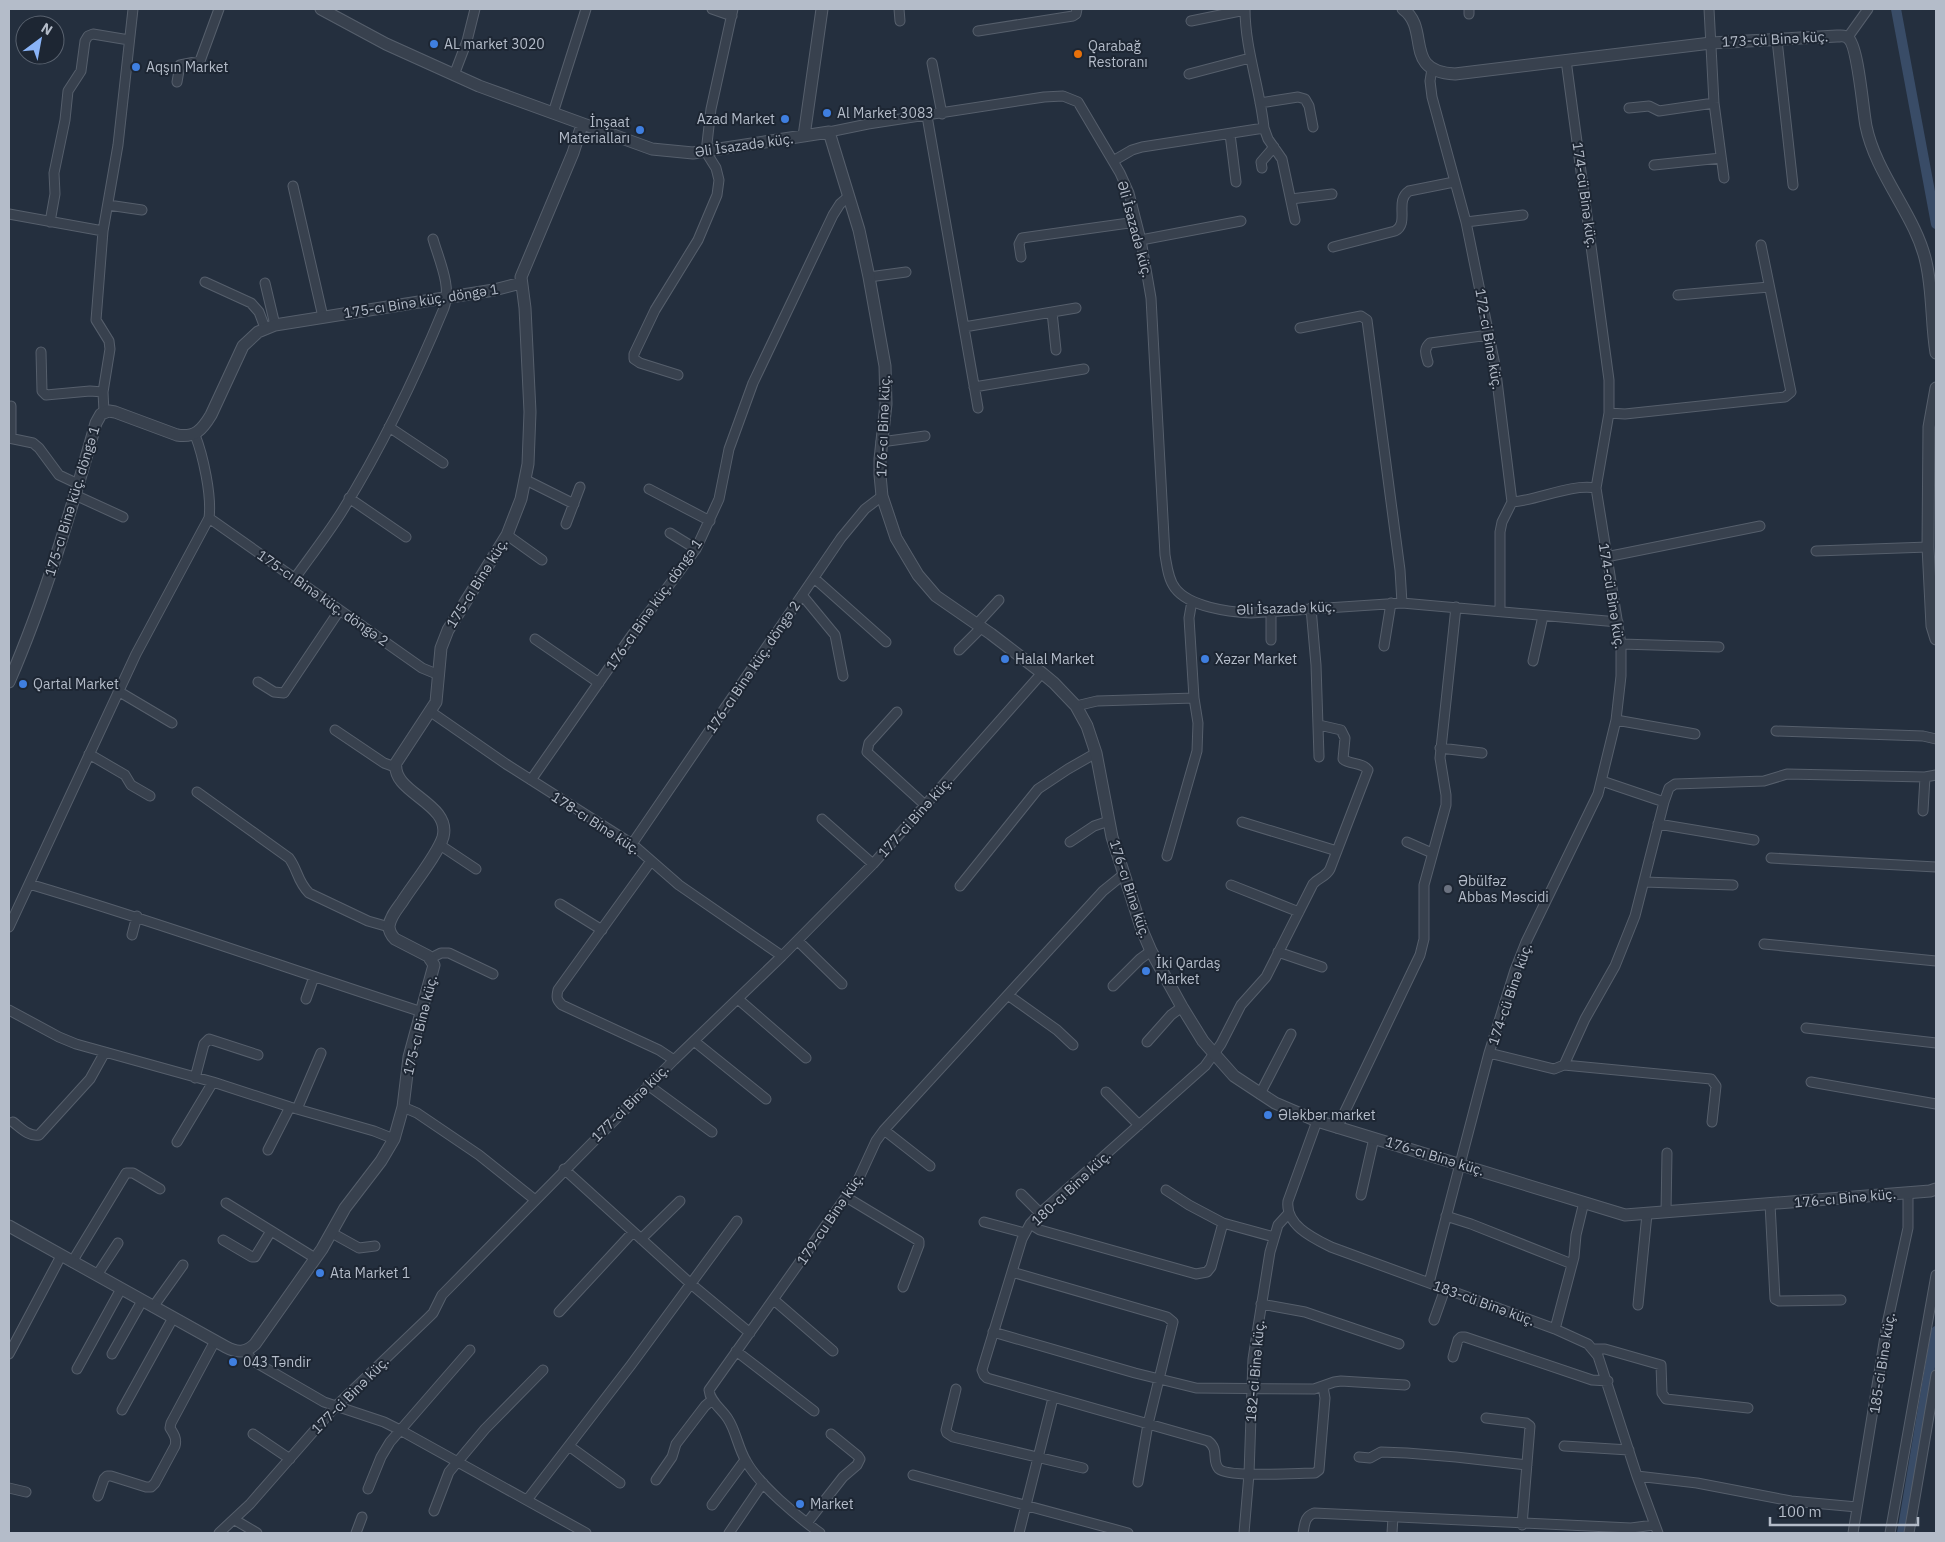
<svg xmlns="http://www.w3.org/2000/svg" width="1945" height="1542" viewBox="0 0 1945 1542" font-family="'IBM Plex Sans',sans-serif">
	<rect width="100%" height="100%" fill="#242f3e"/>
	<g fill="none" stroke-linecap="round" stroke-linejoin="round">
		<!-- canal -->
		<path stroke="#394c67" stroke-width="10" d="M1896,9L1936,224
			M1902,1533L1936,1331"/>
		<defs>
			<path id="minor" d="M712,9L732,16
				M899,9L900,21
				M1469,9V14
				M1709,9L1714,103L1724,178
				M1191,21L1245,10
				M978,31L1073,16L1076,14L1077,9
				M1848,37L1868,9
				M1777,40L1793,185
				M932,63L942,114
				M1432,69L1430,81L1432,97L1466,222L1495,365L1512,502L1502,522L1500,532V611
				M1189,74L1250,58
				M454,75L467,41L475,9
				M177,82L180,65L200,61L219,9
				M1260,103L1298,97L1305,99L1309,106L1313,127
				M1629,108L1649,106L1659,111L1714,103
				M553,113L586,9
				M927,116L978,408
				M1264,128L1268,139L1282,159L1295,220
				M829,132L868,124L1044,97L1063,96L1078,102L1120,173L1129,193L1141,240L1151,298L1165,555C1167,566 1168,579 1175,588C1189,607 1229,612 1251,613L1402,603L1618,622
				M1230,134L1236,182
				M1113,161L1132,150L1142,147L1264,128C1260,88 1245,49 1245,9
				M1654,165L1721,158
				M1262,168L1261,162L1274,147
				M293,186L323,317
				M1291,199L1332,194
				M108,205L142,210
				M9,214L103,231
				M50,222L55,194L54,173L65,120L68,91L81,71L85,41L88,36L93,34L129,40
				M1466,222L1523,215
				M1141,240L1241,221
				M1333,247L1395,231C1410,223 1394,201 1409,191L1454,182
				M1021,257L1019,244L1022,238L1136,222
				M869,277L906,272
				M205,282L251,303L259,312L265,328
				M265,283L275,325
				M1678,295L1769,287
				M1052,312L1056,350
				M964,327L1076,308
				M1300,328L1361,316L1367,320L1400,570L1402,603
				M41,352L42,391L46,395L90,391L103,392
				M1428,362C1426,355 1423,349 1430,343L1489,335
				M678,375L640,363L634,359V354L655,310L698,240L717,195L719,180L716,168L706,152L711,109L733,9
				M974,387L1084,369
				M104,412L103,392L110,349L109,341L96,320L103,231L118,145L133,9
				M1609,413L1625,414L1785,397L1791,392L1761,245
				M389,427L443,463
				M9,438L33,443L39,448L59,475L78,484
				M11,438V406
				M881,442L925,436
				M526,480L574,504
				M649,489L710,521
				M75,495L123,517
				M349,498L406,537
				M1512,502C1540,500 1568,484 1596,488
				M209,518L422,668L439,675
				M566,524L580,487
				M670,533L696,549
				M507,535L542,560
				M1816,551L1928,547
				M1606,557L1760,526
				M295,578C310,557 327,535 341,513C381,449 415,378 444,308C452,287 439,260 433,239
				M814,578L886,642
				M802,595L835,635L843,676
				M1311,608L1316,665L1319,757
				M1271,611V640
				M977,624L999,600
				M535,639L599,683
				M1621,644L1719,647
				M1384,646L1391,603
				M959,650L982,627
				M1533,661L1543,616
				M258,682L274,692L284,693L339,611
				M118,691L172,723
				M1076,706L1097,701L1194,698
				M431,712L506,764L632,844L679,885L782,956
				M897,712L869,743L867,752L925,805
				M1616,720L1695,734
				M1319,725L1341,730L1345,738L1343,759C1350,765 1362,762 1368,770L1330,869C1326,877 1318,878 1313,884L1266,977L1241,1005L1221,1044L1205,1066L1040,1213L1030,1224L1022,1239L982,1370L984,1375L987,1378L1208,1441C1220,1450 1211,1461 1219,1469C1229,1478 1298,1473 1315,1473L1319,1470L1325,1398L1323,1387
				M335,730L384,763L395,767
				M1776,731L1923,736L1936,739
				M1440,748L1482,753
				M89,754L125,775L131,785L150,796
				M531,780L632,635L696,549L719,499L729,449L753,383L833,215L840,204L848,197
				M1602,781L1664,802
				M197,792L289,858C298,870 297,881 309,893L368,921L389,927
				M1923,811L1925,777
				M822,819L873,864
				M1242,822L1337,851
				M1658,824L1754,840
				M1070,842L1094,826L1109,821
				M1407,842L1432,853
				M632,844L841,538L865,509L882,496
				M440,845L476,869
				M1167,856L1197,751L1198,723L1194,698L1189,618L1192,601
				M1771,858L1936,867
				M651,861L558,990C556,998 557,1000 562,1005L659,1050L674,1060
				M1644,882L1733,885
				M29,884C161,923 291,970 422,1012
				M1231,885L1299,912
				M960,886L1038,789L1068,769L1096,753
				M560,904L602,930
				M9,927L136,654L209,518C212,496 203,455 195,435
				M132,935L137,916
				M798,941L842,984
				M1764,944L1936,961
				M1278,952L1322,967
				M431,958L441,953H449L493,974
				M1113,986L1140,959L1151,951
				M1008,995L1057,1030L1073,1045
				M306,999L314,977
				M738,999L806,1058
				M9,1010L59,1037L76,1044L213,1082L290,1107L374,1131L394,1139
				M1806,1028L1936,1043
				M694,1041L766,1099
				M1147,1042L1171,1015L1182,1007
				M1489,1053L1554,1069L1564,1065L1585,1019L1615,966L1635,916L1664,802L1669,788L1675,784L1764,781L1787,774L1925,777L1936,775
				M1564,1065L1711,1079L1716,1086L1712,1122
				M195,1078L204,1044L209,1039L258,1055
				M1811,1082L1936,1104
				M648,1085L712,1132
				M1106,1092L1139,1125
				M1260,1094L1291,1034
				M403,1107L417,1113L479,1155L534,1199
				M297,1109L321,1053
				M1317,1121L1288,1201C1285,1225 1313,1238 1331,1247L1555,1329L1588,1344L1598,1356L1637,1476L1658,1533
				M13,1122C21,1128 29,1137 39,1135L90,1079L105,1052
				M1337,1128L1420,955L1424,939V885L1446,805V795L1440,758L1456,607
				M884,1130L930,1166
				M177,1142L213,1082
				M268,1150L290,1107
				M564,1169L691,1284L750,1333
				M1166,1190L1189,1205L1223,1223
				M1021,1194L1040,1213
				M1361,1195L1374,1138
				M846,1197L919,1241V1245L903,1287
				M226,1203L315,1258
				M1770,1204L1775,1299L1779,1301L1841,1300
				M1666,1212L1667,1153
				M1446,1216L1471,1224L1572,1264
				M984,1222L1025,1233
				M1030,1224L1040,1230L1196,1274L1207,1272L1211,1267L1223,1223L1274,1237
				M332,1233L359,1248L375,1246
				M641,1239L680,1201
				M223,1240L252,1257H255L271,1231
				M72,1262L126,1173H133L160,1189
				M1012,1272L1167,1317L1173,1322L1148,1424L1138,1482
				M97,1275L118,1243
				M1429,1283L1489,1053L1515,970L1526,942L1598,794L1616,720L1621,676V644L1596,488L1609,413V380L1566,60
				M774,1300L833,1351
				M1261,1304L1305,1312L1399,1344
				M1638,1305L1647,1214
				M153,1307L183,1265
				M559,1312L633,1232
				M1434,1320L1445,1289
				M1555,1329L1574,1257L1576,1235L1584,1202
				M993,1332L1135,1373L1196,1388L1314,1389L1334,1382L1341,1381L1405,1385
				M1594,1349H1605L1661,1365L1662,1393L1666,1399L1748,1408
				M244,1351L255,1362L324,1402L384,1422L400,1430L586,1533
				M736,1351L814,1411
				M9,1354L61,1256
				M112,1354L142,1301
				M1453,1357L1458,1340L1461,1337H1465L1592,1380L1608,1381
				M77,1369L121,1289
				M956,1389L946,1430L947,1433L953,1437L1083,1468
				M122,1410L173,1318
				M1486,1418L1526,1423L1530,1426L1522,1525
				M253,1434L290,1459
				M569,1446L620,1483
				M1564,1446L1629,1450
				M1359,1457L1370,1458L1381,1452L1407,1453L1456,1457L1527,1465
				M913,1475L1128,1533
				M1637,1476L1697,1483L1791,1501L1857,1507
				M656,1480L672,1457L676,1444L705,1406L712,1400
				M9,1488L26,1492
				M368,1489L381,1457L390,1442L470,1350
				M98,1496L104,1479L107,1476H111L146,1487H151L155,1483L175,1446C177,1439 174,1434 170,1428L171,1423L215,1341
				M527,1500L631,1365L737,1221
				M712,1505L745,1460
				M434,1511L449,1472L485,1429L543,1370
				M235,1520L257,1533
				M807,1523L843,1477L857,1465L860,1459L858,1456L831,1434
				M219,1533L250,1504L335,1407L428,1318L433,1313L442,1295L674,1060L782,956L873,864L1042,673
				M356,1533L362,1517
				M729,1533L763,1483
				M820,1533C798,1517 759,1485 746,1461C738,1448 736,1431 728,1419C722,1409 710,1402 709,1390L858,1180L876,1141L884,1130L1103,891L1124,874
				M1019,1533L1053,1398
				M1244,1533L1249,1474L1253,1359L1257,1333L1270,1252L1278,1225L1288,1214
				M1303,1533C1305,1524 1304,1517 1314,1513L1631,1528L1654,1525
				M1392,1533L1393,1517
				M1853,1533L1887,1324L1908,1228V1193
				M1890,1533L1936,1275
				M1909,1533L1936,1375"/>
			<path id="tertiary" d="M321,9L386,44L479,86L652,149L693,153L829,132L859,230L869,277L885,366L886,404L880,459V475L882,496L896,538L918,575L936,596L991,634L1042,673L1054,683L1076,706L1087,726L1096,753L1112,837L1142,930L1151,951L1182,1007L1203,1041L1234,1076L1275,1103L1317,1121L1625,1215L1930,1191L1936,1189
				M1403,9C1431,29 1402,72 1455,74L1711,43L1837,36C1841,36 1845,35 1848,38C1858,45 1863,111 1866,126C1876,175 1916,216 1926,262C1933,292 1931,323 1936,353
				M804,136L822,9
				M1936,388L1929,427L1928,547L1932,626L1936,639
				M9,682C45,599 71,511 96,423L101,414L109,411L115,412L177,435C195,438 202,430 211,415L243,346L258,332L275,325L494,290L521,283
				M9,1226L226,1347C237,1353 246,1353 255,1344L322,1249L345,1208L381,1161L394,1139L403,1107L409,1057L434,965L428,956L395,939C391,935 389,931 389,926C390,917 397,909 402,902C412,886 438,854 443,837C452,803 391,793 396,763L436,702L441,648L448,630L507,535L521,499L528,464L530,412L525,308L521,277L573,153L582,125"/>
		</defs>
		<!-- minor casing -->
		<use href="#minor" stroke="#565f6c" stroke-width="11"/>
		<!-- tertiary casing -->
		<use href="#tertiary" stroke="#565f6c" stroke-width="13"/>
		<!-- minor -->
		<use href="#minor" stroke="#38414e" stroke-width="9"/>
		<!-- tertiary -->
		<use href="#tertiary" stroke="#38414e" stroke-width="11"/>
	</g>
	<!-- markers -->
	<g fill="#3f7fe0" stroke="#1d2633" stroke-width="2">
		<circle cx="434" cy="44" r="5"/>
		<circle cx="136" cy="67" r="5"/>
		<circle cx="827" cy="113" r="5"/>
		<circle cx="785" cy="119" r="5"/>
		<circle cx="640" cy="130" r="5"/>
		<circle cx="1005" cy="659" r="5"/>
		<circle cx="1205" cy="659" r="5"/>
		<circle cx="23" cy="684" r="5"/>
		<circle cx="1146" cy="971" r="5"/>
		<circle cx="1268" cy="1115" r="5"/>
		<circle cx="320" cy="1273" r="5"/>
		<circle cx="233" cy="1362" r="5"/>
		<circle cx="800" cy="1504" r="5"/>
	</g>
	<circle fill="#e8710a" stroke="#1d2633" stroke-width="2" cx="1078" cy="54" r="5"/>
	<circle fill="#6b7280" stroke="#1d2633" stroke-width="2" cx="1448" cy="889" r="5"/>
	<g text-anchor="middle" stroke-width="4" stroke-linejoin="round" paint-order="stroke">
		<!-- street labels -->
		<g font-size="14" fill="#b4bcc9" stroke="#1d2633">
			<text transform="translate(1775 39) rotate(-3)" y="5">173-cü Binə küç.</text>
			<text transform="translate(744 145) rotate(-8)" y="5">Əli İsazadə küç.</text>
			<text transform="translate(1585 195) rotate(82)" y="5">174-cü Binə küç.</text>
			<text transform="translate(1135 229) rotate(75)" y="5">Əli İsazadə küç.</text>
			<text transform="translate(421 301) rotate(-9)" y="5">175-cı Binə küç. döngə 1</text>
			<text transform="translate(1489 339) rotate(80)" y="5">172-ci Binə küç.</text>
			<text transform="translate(883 426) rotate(-88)" y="5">176-cı Binə küç.</text>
			<text transform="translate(72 501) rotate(-73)" y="5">175-cı Binə küç. döngə 1</text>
			<text transform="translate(477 583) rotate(-58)" y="5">175-cı Binə küç.</text>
			<text transform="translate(1612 596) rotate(81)" y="5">174-cü Binə küç.</text>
			<text transform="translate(323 598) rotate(35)" y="5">175-cı Binə küç. döngə 2</text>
			<text transform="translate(654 604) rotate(-55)" y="5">176-cı Binə küç. döngə 1</text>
			<text transform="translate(1286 608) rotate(-2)" y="5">Əli İsazadə küç.</text>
			<text transform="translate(753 667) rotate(-56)" y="5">176-cı Binə küç. döngə 2</text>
			<text transform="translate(915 817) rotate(-48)" y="5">177-ci Binə küç.</text>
			<text transform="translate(596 823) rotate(33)" y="5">178-cı Binə küç.</text>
			<text transform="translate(1130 889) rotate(72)" y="5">176-cı Binə küç.</text>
			<text transform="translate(1510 994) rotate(-71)" y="5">174-cü Binə küç.</text>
			<text transform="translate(420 1025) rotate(-76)" y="5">175-cı Binə küç.</text>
			<text transform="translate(630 1103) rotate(-45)" y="5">177-ci Binə küç.</text>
			<text transform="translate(1435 1156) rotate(17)" y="5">176-cı Binə küç.</text>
			<text transform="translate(1071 1188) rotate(-43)" y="5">180-cı Binə küç.</text>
			<text transform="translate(1845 1198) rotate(-5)" y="5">176-cı Binə küç.</text>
			<text transform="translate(830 1219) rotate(-56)" y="5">179-cu Binə küç.</text>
			<text transform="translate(1484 1303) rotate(20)" y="5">183-cü Binə küç.</text>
			<text transform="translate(1882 1363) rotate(-81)" y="5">185-ci Binə küç.</text>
			<text transform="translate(1255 1371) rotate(-85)" y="5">182-ci Binə küç.</text>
			<text transform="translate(350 1395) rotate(-45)" y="5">177-ci Binə küç.</text>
		</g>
		<!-- poi labels -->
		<g font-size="14" fill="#b4bcc9" stroke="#1d2633" text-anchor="start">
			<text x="444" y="49">AL market 3020</text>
			<text x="1088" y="51">Qarabağ<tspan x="1088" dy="16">Restoranı</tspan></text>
			<text x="146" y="72">Aqşın Market</text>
			<text x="837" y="118">Al Market 3083</text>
			<text x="775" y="124" text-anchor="end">Azad Market</text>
			<text x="630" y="127" text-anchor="end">İnşaat<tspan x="630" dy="16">Materialları</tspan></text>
			<text x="1015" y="664">Halal Market</text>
			<text x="1215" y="664">Xəzər Market</text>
			<text x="33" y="689">Qartal Market</text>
			<text x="1458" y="886">Əbülfəz<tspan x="1458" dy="16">Abbas Məscidi</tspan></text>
			<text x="1156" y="968">İki Qardaş<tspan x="1156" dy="16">Market</tspan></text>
			<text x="1278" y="1120">Ələkbər market</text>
			<text x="330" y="1278">Ata Market 1</text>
			<text x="243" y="1367">043 Təndir</text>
			<text x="810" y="1509">Market</text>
		</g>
	</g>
	<!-- border -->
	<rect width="1945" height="1542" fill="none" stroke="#b4bcc9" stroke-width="20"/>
	<!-- north arrow -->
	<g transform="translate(40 40) rotate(32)"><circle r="24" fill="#1d2633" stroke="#59626f"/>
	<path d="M0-4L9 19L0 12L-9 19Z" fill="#8ab4f8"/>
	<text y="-8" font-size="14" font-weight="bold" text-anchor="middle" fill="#b4bcc9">N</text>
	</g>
	<!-- scale -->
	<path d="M1770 1517v8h148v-8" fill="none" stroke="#b4bcc9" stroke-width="2.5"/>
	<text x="1778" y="1517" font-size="15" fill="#b4bcc9" stroke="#1d2633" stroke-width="4" paint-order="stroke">100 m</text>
</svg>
